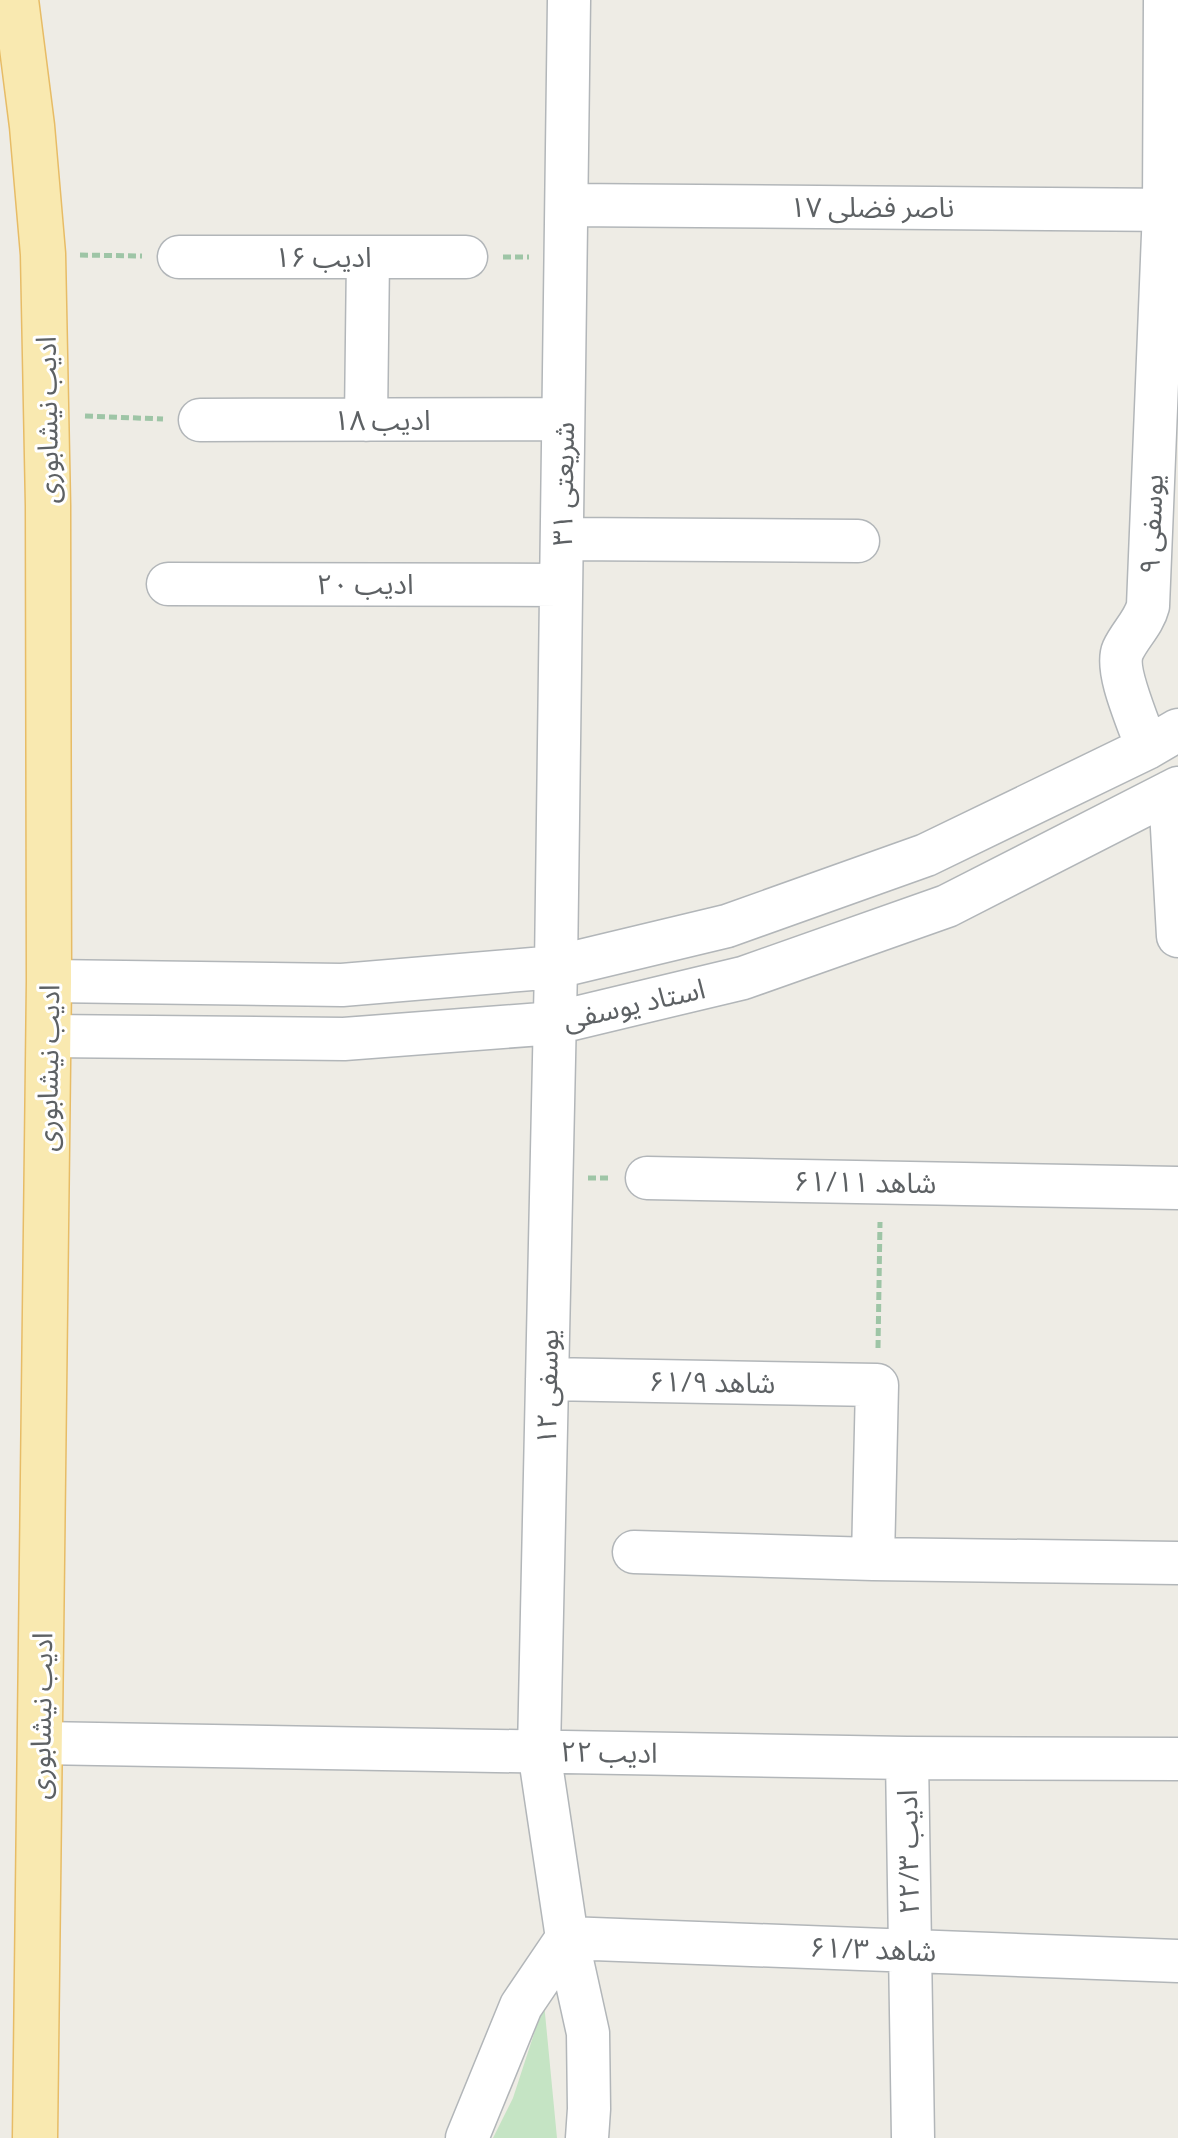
<svg xmlns="http://www.w3.org/2000/svg" width="1178" height="2138" viewBox="0 0 1178 2138" font-family="'Titillium Web','Noto Sans Arabic',sans-serif">
	<rect width="100%" height="100%" fill="#eeece5"/>
	<!-- green -->
	<path fill="#c5e4c4" d="M544,2003L557,2138H493L513,2098Z"/>
	<g fill="none" stroke-linecap="round" stroke-linejoin="round">
		<defs>
			<path id="minor" d="M569,0L556,967L539,1751L567,1938L588,2033L589,2109L587,2138
				M567,205L1178,210
				M179,257H466
				M200,420L563,419
				M366,420L368,257
				M562,539L858,541
				M168,584L561,585
				M1147,748C1140,726 1114,670 1123,650C1130,635 1144,622 1148,606L1164,210L1165,0
				M1170,792L1178,936
				M49,981L342,985L556,967L727,926L926,855L1147,748L1178,730
				M48,1036L344,1039L555,1023L743,978L947,906L1178,788
				M647,1178L1178,1188
				M547,1379L877,1385L873,1559L1178,1563
				M634,1552L873,1559
				M40,1743L907,1758L1178,1759
				M907,1758L913,2138
				M567,1938L1178,1961
				M467,2138L521,2006L567,1938"/>
			<path id="major" d="M16,0L32,126L43,254L48,506L49,981L35,2138"/>
		</defs>
		<!-- minor casing -->
		<use href="#minor" stroke="#b2b6b9" stroke-width="45"/>
		<!-- major casing -->
		<use href="#major" stroke="#e7bc66" stroke-width="47"/>
		<!-- path -->
		<path stroke="#9ec5a6" stroke-width="5" stroke-dasharray="8 4" stroke-linecap="butt" d="M80,255L142,256
			M503,257H529
			M85,416L163,419
			M588,1178H610
			M878,1348L880,1222"/>
		<!-- minor -->
		<use href="#minor" stroke="#fff" stroke-width="42"/>
		<!-- major -->
		<use href="#major" stroke="#f9e9b0" stroke-width="44"/>
	</g>
	<g text-anchor="middle" stroke-width="6" stroke-linejoin="round" paint-order="stroke">
		<!-- street labels -->
		<g font-size="28" fill="#5d6164" stroke="#fff">
			<text x="872" y="217">ناصر فضلی ۱۷</text>
			<text x="323" y="267">ادیب ۱۶</text>
			<text transform="translate(47 420) rotate(-91)" y="10">ادیب نیشابوری</text>
			<text x="382" y="430">ادیب ۱۸</text>
			<text transform="translate(563 484) rotate(-89)" y="10">شریعتی ۳۱</text>
			<text transform="translate(1151 524) rotate(-88)" y="10">یوسفی ۹</text>
			<text x="365" y="594">ادیب ۲۰</text>
			<text transform="translate(634 1004) rotate(-13)" y="10">استاد یوسفی</text>
			<text transform="translate(48 1068) rotate(-89)" y="10">ادیب نیشابوری</text>
			<text transform="translate(865 1182) rotate(1)" y="10">شاهد ۶۱/۱۱</text>
			<text transform="translate(712 1382) rotate(1)" y="10">شاهد ۶۱/۹</text>
			<text transform="translate(547 1387) rotate(-89)" y="10">یوسفی ۱۲</text>
			<text transform="translate(41 1716) rotate(-89)" y="10">ادیب نیشابوری</text>
			<text transform="translate(609 1752) rotate(1)" y="10">ادیب ۲۲</text>
			<text transform="translate(908 1852) rotate(-91)" y="10">ادیب ۲۲/۳</text>
			<text transform="translate(873 1949) rotate(2)" y="10">شاهد ۶۱/۳</text>
		</g>
	</g>
</svg>
